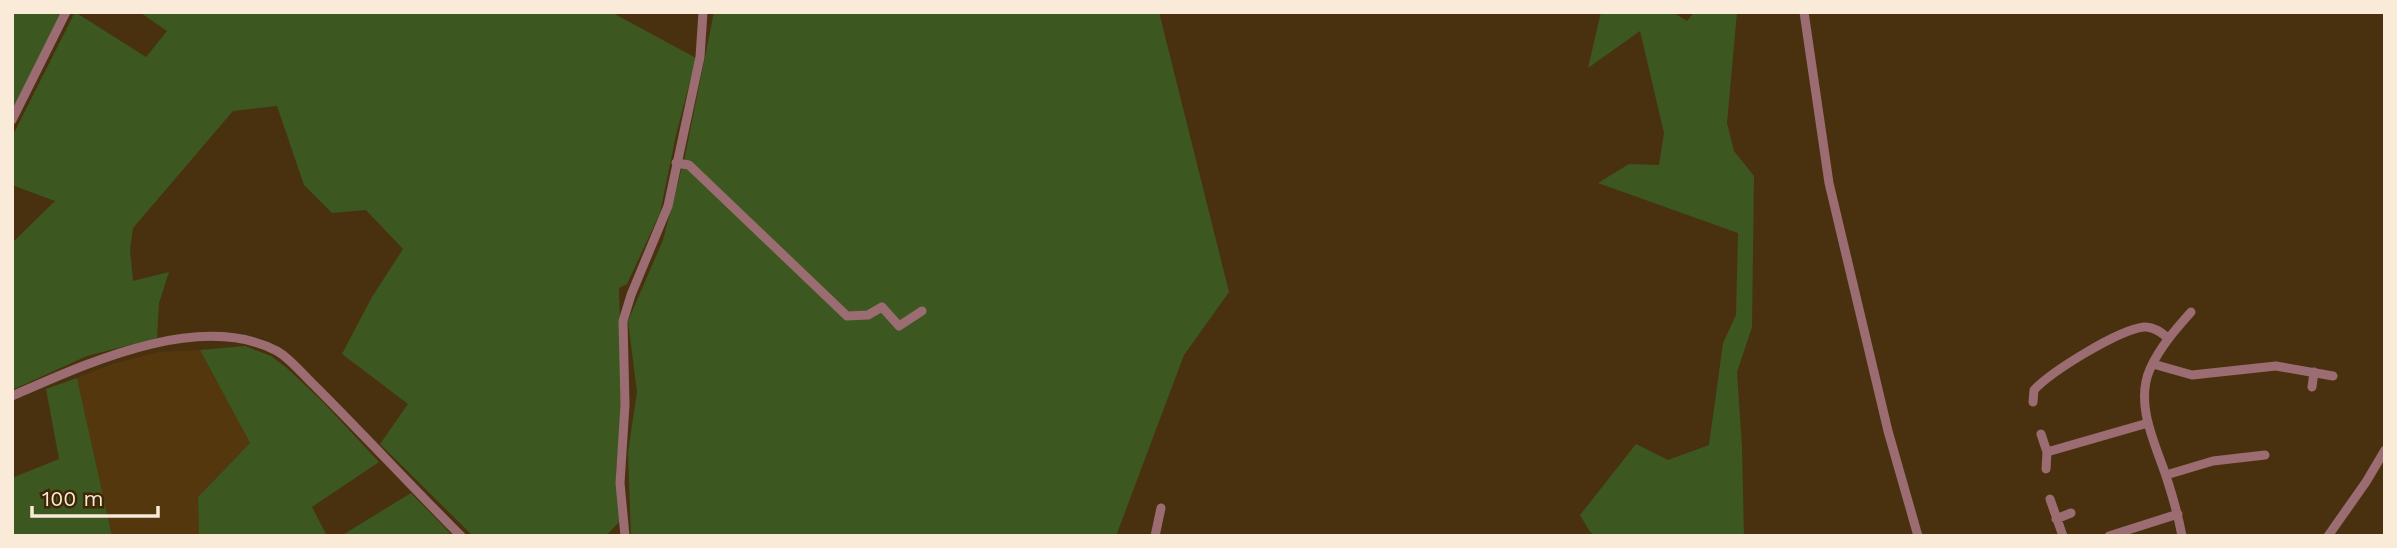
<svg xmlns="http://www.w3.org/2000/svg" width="2397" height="548" viewBox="0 0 2397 548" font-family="'Work Sans',sans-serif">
	<rect width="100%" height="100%" fill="#49310f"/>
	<!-- built -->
	<path fill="#55370d" d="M200,350L250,443L198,497L199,535L112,536L77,378L112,364L158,352Z"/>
	<!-- green -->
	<path fill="#3d5721" d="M12,12H62L12,112Z
		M75,12L146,57L167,31L141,13L144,12H611L696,58L676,135L660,213L627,284L619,288L622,401L616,473L620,521L606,536H473L380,444L408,404L342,354L372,297L403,249L366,210L332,213L304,185L277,106L233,111L133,228L130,250L133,281L169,272L159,303L157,338L87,356L12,390V243L55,201L12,185V137Z
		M714,12H1159L1229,292L1184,355L1116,536H631L628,452L637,392L628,321L663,240L685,156Z
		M1601,12H1673L1687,21L1694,12H1737L1727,123L1734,151L1754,176L1752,327L1737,372L1742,447L1744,536H1596L1590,532L1580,515L1636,444L1668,460L1709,445L1723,343L1736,315L1738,233L1598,183L1629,164L1659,165L1664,133L1640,31L1588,68Z
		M245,346L271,356L288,369L323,402L379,462L312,507L327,536H197L199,535L198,497L250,443L200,350Z
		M77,378L112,536H12V478L59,459L46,389Z
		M411,493L453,536H341Z"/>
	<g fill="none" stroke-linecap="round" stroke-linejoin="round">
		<!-- minor -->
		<path stroke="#9b6c72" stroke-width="9" d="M1804,12L1829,183L1888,431L1918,536
			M12,120L66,12
			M676,163L689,165L847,316L868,315L882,307L899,326L922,311
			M2153,364L2192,375L2276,366L2333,376
			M2312,387L2314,372
			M12,396C86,364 199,310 277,351C291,359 304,376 316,387C365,436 412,487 461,536
			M2033,402L2034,390C2052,371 2118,330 2144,327C2153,326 2161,332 2168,338
			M2041,434L2047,452L2046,469
			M2047,452L2148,423
			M2166,475L2213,461L2265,455
			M2050,499L2063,536
			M2056,519L2071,513
			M625,536L620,483L625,405L623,321L631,295L668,206L700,57L703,12
			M1155,536L1161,508
			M2109,536L2178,514
			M2182,536C2178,514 2172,494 2165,473C2154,441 2135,403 2150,369C2160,347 2175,330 2191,312
			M2328,536L2366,482L2385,450"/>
	</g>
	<!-- border -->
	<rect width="2397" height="548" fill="none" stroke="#faead8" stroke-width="28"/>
	<!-- scale -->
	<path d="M32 506v10h126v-10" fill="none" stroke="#faead8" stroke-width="3.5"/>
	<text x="42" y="506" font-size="21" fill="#faead8" stroke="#3f2604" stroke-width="5" paint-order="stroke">100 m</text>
</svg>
